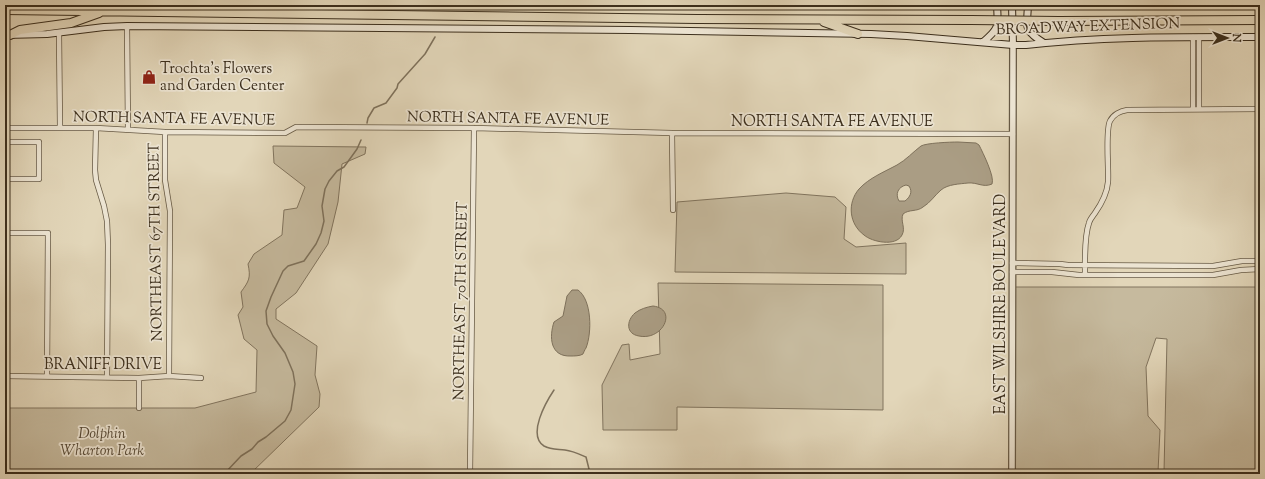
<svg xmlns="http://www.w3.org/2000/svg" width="1265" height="479" viewBox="0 0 1265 479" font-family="'Sorts Mill Goudy',serif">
	<rect width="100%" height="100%" fill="#e2d6b9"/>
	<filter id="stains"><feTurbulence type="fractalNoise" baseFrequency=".005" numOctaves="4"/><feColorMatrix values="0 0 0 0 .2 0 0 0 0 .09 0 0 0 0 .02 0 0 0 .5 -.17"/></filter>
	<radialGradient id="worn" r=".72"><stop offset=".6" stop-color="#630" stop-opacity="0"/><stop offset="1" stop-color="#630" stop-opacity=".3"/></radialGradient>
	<!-- green -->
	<path fill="#c6ba9e" stroke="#81745e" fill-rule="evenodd" d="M273,146L366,147L365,154L342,164L338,202L328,244L296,293L276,309V319L317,346L315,375L320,394L319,407L250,474H5V408H195L256,392L257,350L244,339L238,315L243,307L241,292C249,281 251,278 248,264L254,254L282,235L284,210L297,208L305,187L274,163Z
		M786,193L835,197L846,207L844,239L856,247L906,243V274L675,272L677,202Z
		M658,283L883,285V410L677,407V430H603L602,385L622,345L629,344L630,360L660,354Z
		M1015,287H1260V474H1015ZM1156,338L1167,339L1164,472H1158L1160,430L1148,416L1146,367Z"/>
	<!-- water -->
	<path fill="#aa9d84" stroke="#7e715b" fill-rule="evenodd" d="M958,142L976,143L979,145C983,153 995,177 992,184C983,188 977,182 968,183C960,184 948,184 941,190C935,195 930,203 923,207C917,212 909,209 903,214C900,221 906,228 902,235C896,247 872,242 864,235C849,224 847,203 859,189C869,178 884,172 897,165C906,160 913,152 921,146C926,143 950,142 958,142ZM906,185L909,186C913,192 910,197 905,201H899C895,194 898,187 906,185Z
		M572,290H578C592,300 592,333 586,348C585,349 583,354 583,354C580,356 574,356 571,356C550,357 549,337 554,322L563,316L567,296Z
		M653,306C678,309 663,341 639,336C626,334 626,321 635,313C640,309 647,307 653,306Z"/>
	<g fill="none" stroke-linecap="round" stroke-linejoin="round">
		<!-- stream -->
		<path stroke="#7e715b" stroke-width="1.5" d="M367,123L368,118L374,108L386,103L397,88L398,84L425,54L435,37
			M554,390C546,402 527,435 544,446C551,450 558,449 565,450C573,451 579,454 586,457L589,469L588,474
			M224,474L241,456L252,449L258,442L266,437L285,421L291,410L295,384L293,372L285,353L273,336L267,324L266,311L271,297L283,271L288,266L304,261L316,244L321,233L324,221L322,206L325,189L329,181L337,171L344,167L352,156L357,149L361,140"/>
		<defs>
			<path id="minor" d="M127,26L128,130
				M59,33L60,128
				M1193,37V109
				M1199,37V109
				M5,128H96L165,132L285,133L296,127L474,128L672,133L1013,134
				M96,128L95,170L96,180L104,206L107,221L108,245L107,377
				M165,132V180L170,211L169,376
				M672,133L673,210
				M5,142H39V179H5
				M5,233H48L47,376
				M1012,263L1060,264L1068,265L1213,266L1242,261H1260
				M1012,272H1052L1079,275H1213L1241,270L1260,269
				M1085,275C1085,260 1084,237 1089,223C1090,219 1093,216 1095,213C1102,203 1107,194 1108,182C1109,169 1105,131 1110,121C1113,115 1120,111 1127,110L1260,109
				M5,376L139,378L169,376L201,378
				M139,408V378
				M470,474L474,128"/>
			<path id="tertiary" d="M1012,474L1013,45"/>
			<path id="secondary" d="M1012,5L1013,45
				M1028,5C1027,28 1023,30 1044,43
				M5,35L47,34L104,27L127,26L631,30L871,34L907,36L1013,45H1026C1105,36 1181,37 1260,37
				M983,42C1000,28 998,26 997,5"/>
			<path id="motorway" d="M5,10L697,19L971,20
				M1059,21L1260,20
				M824,22L858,34
				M10,35L20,30L71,23L99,13"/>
		</defs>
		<!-- minor casing -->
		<use href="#minor" stroke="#665944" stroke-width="6"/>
		<!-- tertiary casing -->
		<use href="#tertiary" stroke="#665944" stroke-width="8"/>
		<!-- secondary casing -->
		<use href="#secondary" stroke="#3c2f1d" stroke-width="8"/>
		<!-- motorway casing -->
		<use href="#motorway" stroke="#3c2f1d" stroke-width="10"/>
		<!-- minor -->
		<use href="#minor" stroke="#ece4d2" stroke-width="4.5"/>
		<!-- tertiary -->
		<use href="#tertiary" stroke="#ece4d2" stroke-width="5.5"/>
		<!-- secondary -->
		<use href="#secondary" stroke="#ece4d2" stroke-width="6"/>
		<!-- motorway -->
		<use href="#motorway" stroke="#e2d6b9" stroke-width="8"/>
		<defs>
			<path id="motorway-bridge" d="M971,20L1059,21"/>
		</defs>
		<!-- motorway-bridge casing -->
		<use href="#motorway-bridge" stroke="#3c2f1d" stroke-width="10" stroke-linecap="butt"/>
		<!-- motorway-bridge -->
		<use href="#motorway-bridge" stroke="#e2d6b9" stroke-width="8"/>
	</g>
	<!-- icons -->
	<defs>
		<symbol id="shop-bare" viewBox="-9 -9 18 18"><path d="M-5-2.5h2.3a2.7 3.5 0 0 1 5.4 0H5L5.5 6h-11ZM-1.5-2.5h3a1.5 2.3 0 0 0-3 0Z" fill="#8f2418" stroke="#ece4d2" stroke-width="2.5" paint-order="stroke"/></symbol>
	</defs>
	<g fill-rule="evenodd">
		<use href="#shop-bare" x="139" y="67" width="20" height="20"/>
	</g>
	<g text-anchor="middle" stroke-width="3.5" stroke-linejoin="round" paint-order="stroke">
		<!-- street labels -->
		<g font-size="15" fill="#3c2f1d" stroke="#ece4d2">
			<text transform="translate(1088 26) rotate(-2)" y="5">BROADWAY EXTENSION</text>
			<text transform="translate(174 118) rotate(1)" y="5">NORTH SANTA FE AVENUE</text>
			<text transform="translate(508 118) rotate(1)" y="5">NORTH SANTA FE AVENUE</text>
			<text x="832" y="126">NORTH SANTA FE AVENUE</text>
			<text transform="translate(155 242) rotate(-91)" y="5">NORTHEAST 67TH STREET</text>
			<text transform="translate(460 301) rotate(-89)" y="5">NORTHEAST 70TH STREET</text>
			<text transform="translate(1000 304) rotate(-90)" y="5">EAST WILSHIRE BOULEVARD</text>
			<text x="103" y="369">BRANIFF DRIVE</text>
		</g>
		<!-- poi labels -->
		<g font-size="15" fill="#3c2f1d" stroke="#ece4d2" text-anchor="start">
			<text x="160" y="73">Trochta's Flowers<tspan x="160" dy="17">and Garden Center</tspan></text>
		</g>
		<!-- park labels -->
		<g font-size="15" font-style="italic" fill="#584b37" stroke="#ece4d2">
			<text x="102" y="438">Dolphin<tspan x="102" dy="17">Wharton Park</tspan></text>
		</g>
	</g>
	<!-- margin -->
	<rect width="1265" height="479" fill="none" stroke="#e2d6b9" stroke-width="20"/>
	<rect x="6" y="6" width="1253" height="467" fill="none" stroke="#3c2f1d" stroke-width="2"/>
	<rect x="10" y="10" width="1245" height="459" fill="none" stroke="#3c2f1d"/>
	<!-- north arrow -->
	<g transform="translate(1227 38) rotate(90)" stroke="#ece4d2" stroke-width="3" paint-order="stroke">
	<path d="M0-3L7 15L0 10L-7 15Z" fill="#3c2f1d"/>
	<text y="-6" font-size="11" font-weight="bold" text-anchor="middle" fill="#3c2f1d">N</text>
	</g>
	<rect width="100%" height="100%" filter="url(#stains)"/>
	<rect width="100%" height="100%" fill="url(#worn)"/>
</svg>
